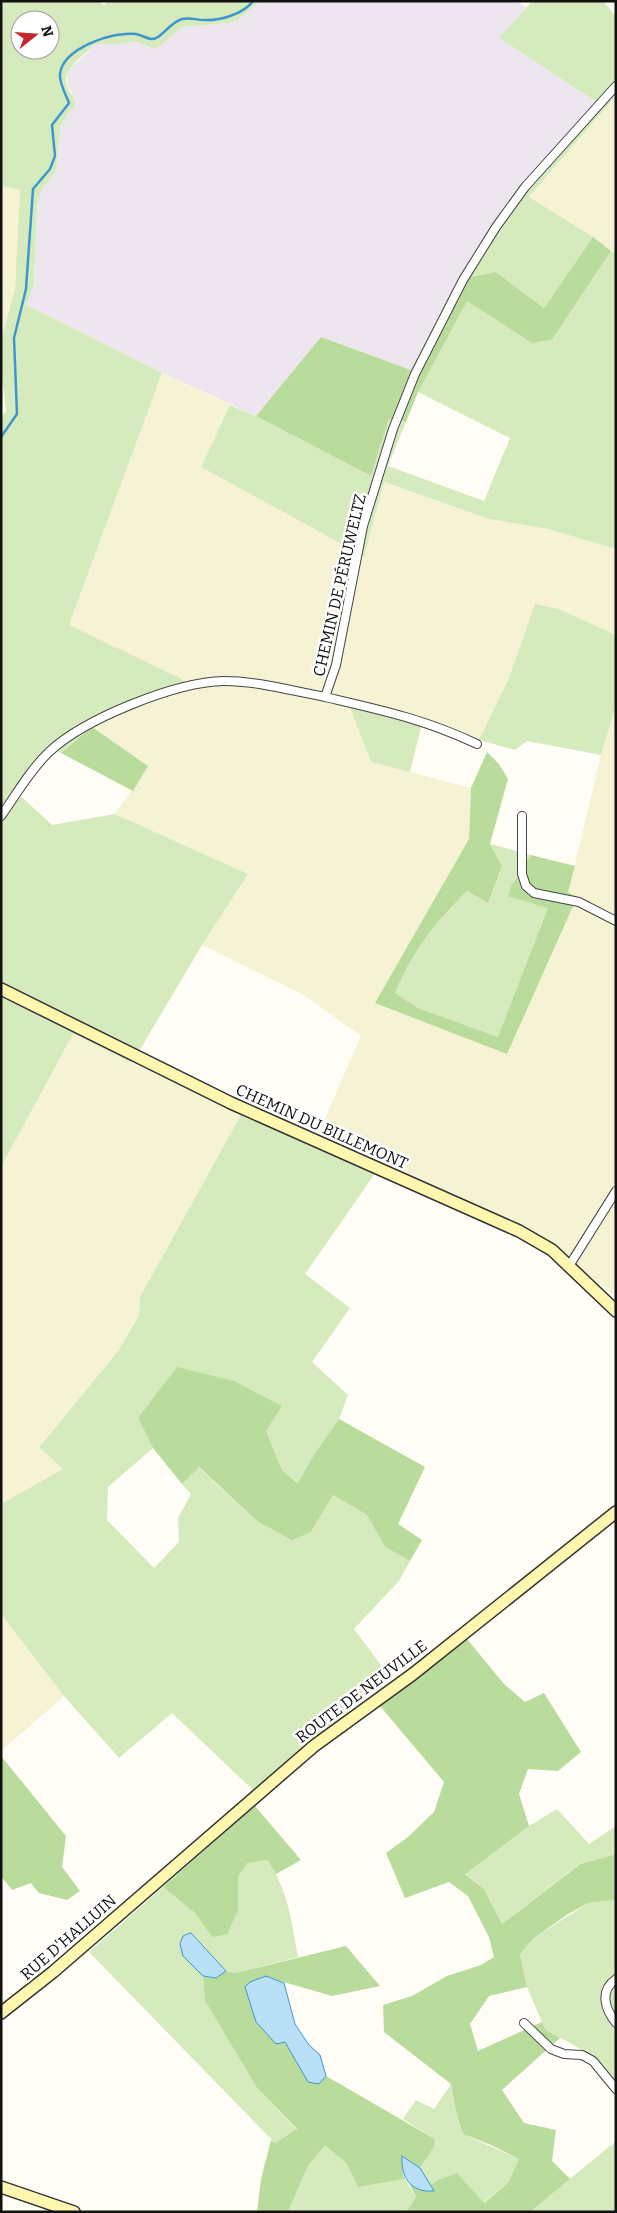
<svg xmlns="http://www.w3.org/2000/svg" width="617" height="2213" viewBox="0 0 617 2213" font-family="Bitter,serif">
	<rect width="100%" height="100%" fill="#fffdf5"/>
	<!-- industrial -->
	<path fill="#eee6ef" d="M259,1H517L526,7L500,39L598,103L560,146L558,144L524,180L458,279L411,370L321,337L256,416L162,373L27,305L34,284L37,204L42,189L56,172L61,126L67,115L76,104L75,99L67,85L68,71L96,44H120L135,40L152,48H158L182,27L230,23L238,20Z"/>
	<!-- farmland -->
	<path fill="#f6f3d4" d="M616,96V254L529,198Z
		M1,186L20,190L15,289L1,340Z
		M162,373L230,405L201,467L363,555L383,482L489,519L548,529L616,549V635L559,609L509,678L479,740L404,713L371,762L471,788L469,839L376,1003L575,903L616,924V1297L565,1255L514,1221L318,1135L361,1036L304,995L202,945L248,874L115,814L148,766L92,727L171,694L188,690L69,625Z
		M616,706V915L568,893L601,755Z
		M73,1034L132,1063L242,1113L140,1297L139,1314L119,1350L39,1446L63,1469L1,1504V1167Z
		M1,1614L64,1696L1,1751Z"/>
	<!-- green -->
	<path fill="#d5ebbd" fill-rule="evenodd" d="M4,1H98L104,5L107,1L259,2L238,20L230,23L182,27L158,48H152L135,41L120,44H96C85,54 62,69 67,86C69,93 75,96 76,104L67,115L61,126L56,172L42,189L37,204L34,284L27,305L162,373L69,625L182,679L188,691L171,694L92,727L61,753L47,746L14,790L52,825L115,814L248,874L202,945L132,1063L73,1034L1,1167V417L6,411L1,367V340L15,289L20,190L1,186V7ZM20,20H50V50H20Z
		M532,1H603L616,17V96L529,197L593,237L544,308L496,272L458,279L515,191L558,144L560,146L598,103L499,38Z
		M611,251L616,254V549L548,529L489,519L384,482L364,556L201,467L230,405L256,416L371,476L389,419L406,422L388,466L484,501L510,438L418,392L467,300L532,343L552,340Z
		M535,604L559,609L616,635V706L601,755L527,741L515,750L479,740L509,678Z
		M353,700L423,719L410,772L371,762L351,710Z
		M490,844L531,855L512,885L548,908L499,1037L418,1008L395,993C413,950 435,925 467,891L488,903L502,866Z
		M242,1113L376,1172L305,1274L350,1308L312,1362L348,1395L339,1419L315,1453L299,1483L282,1470L266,1431L281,1406L138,1418L153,1448L108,1487L107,1520L154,1568L179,1542L178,1518L191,1494L182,1484L198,1467L257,1521L311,1532L333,1495L367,1515L385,1547L410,1561L399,1581L354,1629L390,1677L253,1790L172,1713L119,1758L64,1696L1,1614V1504L63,1469L39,1447L119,1350L139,1315L140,1297Z
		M557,1809L589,1844L616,1826V1854L579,1864L502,1924L484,1889L465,1873L529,1826Z
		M267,1860C288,1889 292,1923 298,1957L235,1973L226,1971L191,1933L183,1956L203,1976L205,2001L257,2088L297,2130L275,2143L89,1952L163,1887L195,1913L212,1937L238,1911V1877L247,1862Z
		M616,1900V2086L599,2064L584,2051L545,2029L527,1987L520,1954L534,1938L588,1903Z
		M451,2084L456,2112L463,2134L519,2159L508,2183L483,2203L457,2173L438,2180L430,2185L420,2168L434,2147L435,2139L403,2119L416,2100L434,2109Z
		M616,2141V2212H530Z
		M325,2144L347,2164L358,2187L405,2179L416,2197L406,2212H288L308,2166Z"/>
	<!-- forest -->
	<path fill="#b9dc9c" d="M593,237L611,251L552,340L532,343L467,301L418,392L406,422L389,419L371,476L256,416L321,337L411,370L458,279L496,272L544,308Z
		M92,727L148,766L133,791L61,753Z
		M487,752L499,764L508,779L490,844L502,866L488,903L467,891C434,925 413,950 395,993L418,1008L498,1037L548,908L508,896L512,885L531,855L575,866L568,892L577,897L507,1054L375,1003L469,839L471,788Z
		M177,1367L234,1381L282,1406L266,1431L282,1470L298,1483L315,1453L339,1419L425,1467L398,1524L422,1540L410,1561L385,1547L367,1515L333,1495L311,1532L292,1540L257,1521L199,1467L182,1484L153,1448L138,1418Z
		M467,1639L504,1684L525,1702L544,1693L581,1752L558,1771L528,1769L519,1794L529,1826L465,1874L484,1889L502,1924L580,1864L616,1854V1900L588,1903L568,1914L534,1938L520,1954L527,1987L489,1996L470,2024L478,2051L542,2022L545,2029L560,2038L502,2090L524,2123L556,2130L552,2161L570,2179L530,2212H406L416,2197L409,2183L420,2189L433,2190L430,2185L438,2180L457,2173L484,2203L508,2183L519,2159L491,2145L463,2134L456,2112L451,2084L384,2032L383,2005L412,1996L447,1976L481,1965L494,1957L489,1937L468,1896L449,1882L405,1898L386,1853L408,1837L434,1812L444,1782L380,1706Z
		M1,1756L66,1836L62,1867L80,1891L67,1900L39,1893L31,1883L12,1890L1,1876Z
		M255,1806L301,1860L276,1874L267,1860L247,1863L238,1877V1911L227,1934L212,1937L195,1913L163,1887Z
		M346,1946L380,1986L332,1996L266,1977L250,1982L245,1987L285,2042L308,2082L319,2084L326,2076L435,2139L434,2147L420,2168L402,2156L403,2174L405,2179L358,2187L347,2164L325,2145L308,2166L288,2212H257L261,2179L271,2140L275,2143L297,2129L257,2088L205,2001L203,1977L216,1978L226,1971L235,1973Z"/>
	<!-- water -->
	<path fill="#b9e0f7" stroke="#3f96cf" d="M190,1933H191L226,1971L216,1978L203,1976L183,1956L180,1944L183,1936Z
		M266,1976L284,1983L295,2024L309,2045L320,2055L326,2076L319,2084L308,2082L285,2042L276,2044L256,2022L245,1987L250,1982Z
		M402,2156L420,2168L434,2191C410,2193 401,2177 402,2156Z"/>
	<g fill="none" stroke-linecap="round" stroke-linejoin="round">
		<!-- stream -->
		<path stroke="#3f96cf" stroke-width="2.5" d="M1,437L17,414L14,338L26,289L33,189L50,169L55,156L52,125L69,103C66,95 59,83 60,74C63,48 113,31 136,34C141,35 146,38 151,39C161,40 170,22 182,19C191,17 196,20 204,20C219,21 244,14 253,1"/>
		<defs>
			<path id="street" d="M325,697C381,710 424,719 477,744
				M1,816C16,795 30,770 49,752C84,719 175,682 224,681C258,681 292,691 325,697L336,665L363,526L393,429L415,374L463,280L496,227L525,187L616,86
				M522,816V874L526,886L534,893L579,902L616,921
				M569,1266L616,1191
				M616,1979C599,1991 605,2009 616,2023
				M524,2023L551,2049L564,2054L582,2055L593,2061L616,2089"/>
			<path id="secondary" d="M1,989L231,1103L519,1231L552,1250L616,1311
				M1,2013L53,1972L314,1746L413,1674L616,1512
				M1,2187L74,2212"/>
		</defs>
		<!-- street casing -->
		<use href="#street" stroke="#444" stroke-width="10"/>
		<!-- secondary casing -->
		<use href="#secondary" stroke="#333" stroke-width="14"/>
		<!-- street -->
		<use href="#street" stroke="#fff" stroke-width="8"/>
		<!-- secondary -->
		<use href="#secondary" stroke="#fff6b0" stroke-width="11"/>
	</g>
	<g text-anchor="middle" stroke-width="5" stroke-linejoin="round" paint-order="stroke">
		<!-- street labels -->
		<g font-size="16" fill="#111" stroke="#fff">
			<text transform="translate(339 585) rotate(-77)" y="6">CHEMIN DE PÉRUWELTZ</text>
			<text transform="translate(322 1126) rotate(24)" y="6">CHEMIN DU BILLEMONT</text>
			<text transform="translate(361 1691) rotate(-37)" y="6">ROUTE DE NEUVILLE</text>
			<text transform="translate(68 1937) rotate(-41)" y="6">RUE D'HALLUIN</text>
		</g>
	</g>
	<!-- border -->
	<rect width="617" height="2213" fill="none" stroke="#111111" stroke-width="5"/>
	<!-- north arrow -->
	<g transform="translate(35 35) rotate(73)"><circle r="24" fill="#ffffff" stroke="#a0a0a0"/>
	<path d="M0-4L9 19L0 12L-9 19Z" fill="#c4262e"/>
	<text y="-8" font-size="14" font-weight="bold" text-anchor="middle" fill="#111111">N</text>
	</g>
</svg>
